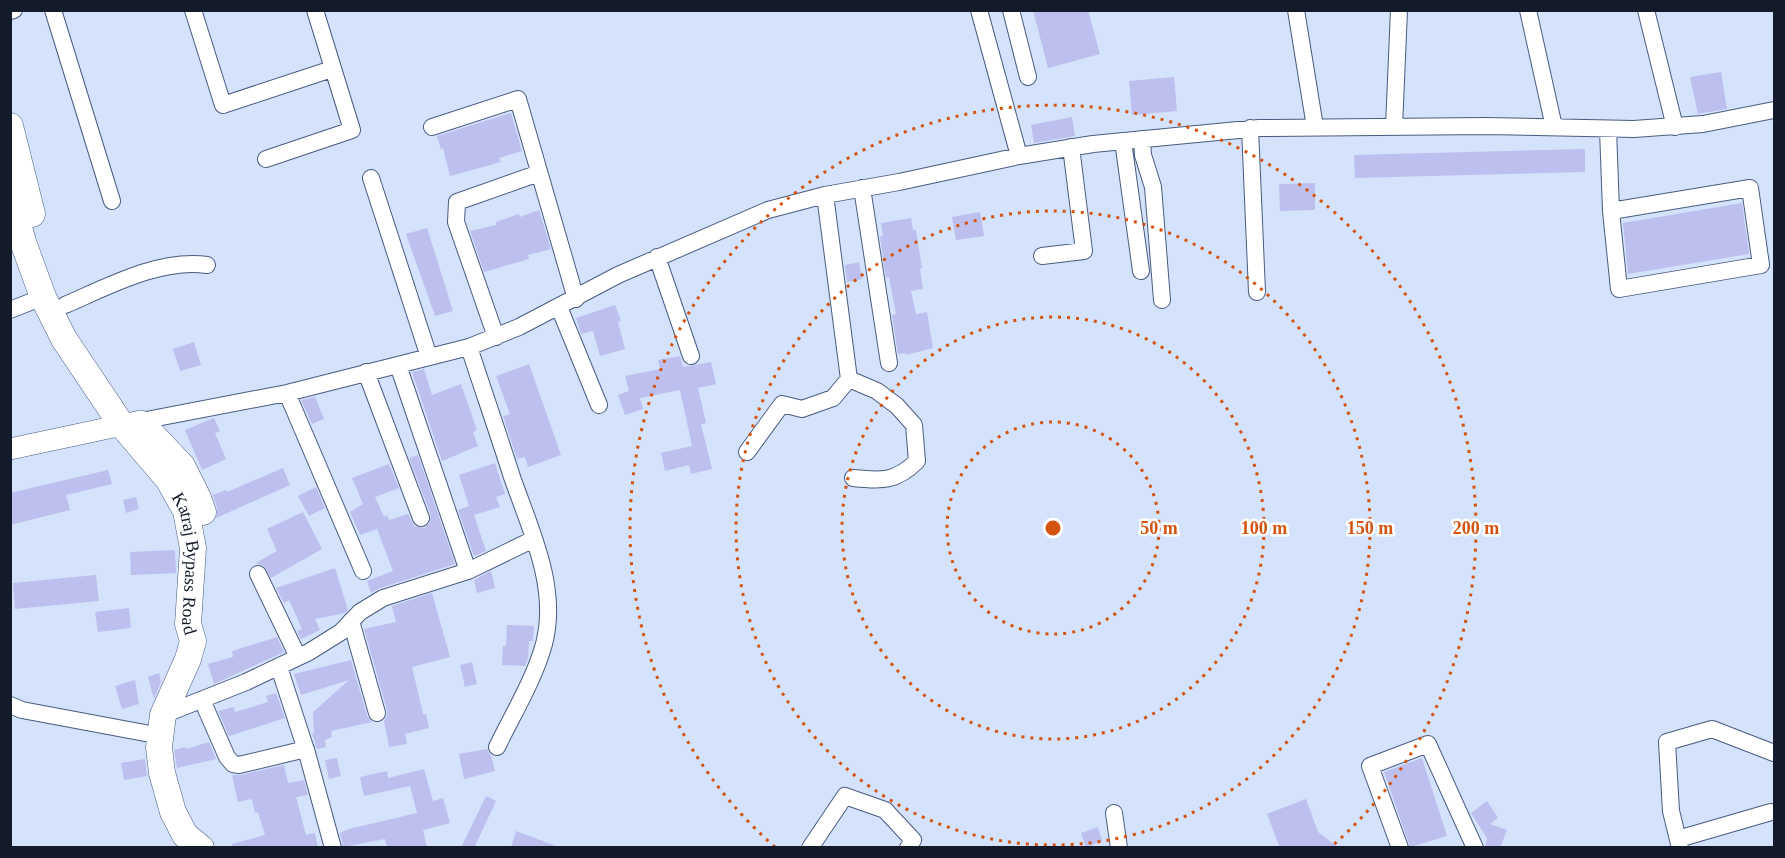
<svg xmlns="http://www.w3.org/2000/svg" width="1785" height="858" viewBox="0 0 1785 858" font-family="'Times New Roman',serif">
	<rect width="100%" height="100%" fill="#d4e2fc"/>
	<!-- building -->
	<path fill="#bdbfee" d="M1033,10H1088L1100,54L1048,68Z
		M1721,72L1727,109L1698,114L1690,77Z
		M1174,77L1177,111L1132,115L1129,81Z
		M511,113L522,151L499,158L501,162L450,176L443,148L441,149L437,136Z
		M1072,117L1075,136L1034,143L1031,125Z
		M1585,149V172L1355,178L1354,155Z
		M1315,183V210L1280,211L1279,184Z
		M1742,203L1749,254L1628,274L1623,223Z
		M539,210L551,249L528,255L529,259L484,272L470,231L496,225V222L519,214L520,217Z
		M980,212L984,236L956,240L952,217Z
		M911,218L913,230H916L922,268L920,269L923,289L911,291L916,314L927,312L933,348L906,355L905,353L898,354L892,315L896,314L889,277L886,278L880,236H883L881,223Z
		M427,228L453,311L435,316L406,234Z
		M859,262L862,279L847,282L845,265Z
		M615,305L621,321L618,322L625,349L600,356L593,331L581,334L576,318Z
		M194,342L201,365L180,371L173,349Z
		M680,356L683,367L711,362L716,384L698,388L706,423L701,424L712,469L691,474L689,465L665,471L661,453L692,446L680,390L640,398L643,409L625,415L618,395L629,391L625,376L660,369L658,360Z
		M529,364L561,455L528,467L525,457L517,459L503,416L510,414L496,376Z
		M424,369L432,395L461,384L477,430L473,432L478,446L442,461L412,372Z
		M315,397L324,419L312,424L301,400Z
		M214,418L220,431L215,433L226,459L202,470L185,430Z
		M418,455L455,564L380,588L371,593L367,581L393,571L377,529L360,535L350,512L363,504L352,478L389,464L399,488L375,497L384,517L387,515L389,520L408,514L414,526L424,528L429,524L431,515L409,458Z
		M495,463L505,494L496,497L500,507L474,515L486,551L474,556L458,510L469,506L459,475Z
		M283,468L290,485L216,518L217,508L213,495L226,490L227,492Z
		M108,470L112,484L66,495L70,510L10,525V493Z
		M316,487L325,508L309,516L298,496Z
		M136,497L139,509L126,513L123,500Z
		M303,512L322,549L271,578L264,566L256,563L277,551L267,529Z
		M175,550L176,573L131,575L130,552Z
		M335,568L348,610L345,613L315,619L320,630L301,639L297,631L302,629L289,600L284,603L276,588Z
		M491,571L495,588L477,593L474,580Z
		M96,575L99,601L15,609L13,583Z
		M432,593L450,657L412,667L423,714H426L429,728L405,734L407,744L389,747L384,721L387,716V710L364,629L396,622L392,606Z
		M129,608L131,628L98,632L95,612Z
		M507,625L534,626L533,641H529L528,658L525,666L502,665L503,646H506Z
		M277,637L284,652L214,684L208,664L233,657L232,651Z
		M351,660L367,716L372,722L331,731L332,737L325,740L326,747L317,749L312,733H314L313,712L349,680L301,695L294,674Z
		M472,662L477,684L465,687L460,665Z
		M159,673L161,682L154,699L148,677Z
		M135,680L139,704L122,709L115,686Z
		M276,693L285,718L229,736L218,711L234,707L235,712L268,702L266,696Z
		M209,742L216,759L177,768L174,750L186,747V749Z
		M487,749L491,756L495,771L464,779L459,754Z
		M337,758L341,776L329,779L325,760Z
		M1422,758L1447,836L1410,847L1384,772Z
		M145,759L147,776L124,780L121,763Z
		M284,765L288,783L304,780L308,795L296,797L306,835L315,833L318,848H233L232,844L265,835L258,812L255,813L252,799L238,802L232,775H241Z
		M424,769L433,801L443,798L450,823L423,830L427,848H387L385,839L343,847L340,833L349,829L417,813L410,786L364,796L360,777L387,771L388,778Z
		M486,796L496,801L474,848H461Z
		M1306,799L1318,832L1339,848H1280L1267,814Z
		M1487,801L1498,818L1490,824L1507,830L1500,848H1485L1487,838L1471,813Z
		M1098,827L1102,841L1086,847L1081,833Z
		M516,831L556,846V848H511Z"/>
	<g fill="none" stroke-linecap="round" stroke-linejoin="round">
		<defs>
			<path id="minor" d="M53,10L112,201
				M193,10L223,105L332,69
				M979,10L1019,156
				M1011,10L1028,77
				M1296,10L1315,127
				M1528,10L1554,127
				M1646,10L1675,127
				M10,11L14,10
				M432,127L518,99L576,299
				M1394,127L1399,10
				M1250,128L1257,292
				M1608,129L1611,211L1619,289L1761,265L1750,188L1611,211
				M1142,139L1143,155L1153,187L1162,300
				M1123,141L1141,271
				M266,159L352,130L315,10
				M371,178L429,357
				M862,188L889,363
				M825,195L849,379L877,391L897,406L914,425L917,461C896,482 881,481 853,478
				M1042,256L1084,251L1071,147
				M657,257L691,356
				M65,305C107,287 160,258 207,265
				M559,307L599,405
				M10,310L43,297
				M496,337L456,222L457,202L539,173
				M469,347C483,390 498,433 512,477C530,529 559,587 544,644C534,680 513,714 497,747
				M398,365L468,571
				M366,372L421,518
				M287,393L363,571
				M141,421L287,393L469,347L519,327L618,275L768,210L825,195L899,182L1019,156L1093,144L1259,128L1486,126L1634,129L1703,124L1774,110
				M747,452L782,404L802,409L833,398L849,379
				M258,574L298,657
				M351,621L377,713
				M279,667L307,753L333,848
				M202,700L227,757L233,764L239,765L306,749
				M10,705L22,710L161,736
				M163,715L246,682L309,652L341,632L360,612L383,598L468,571L534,539
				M1114,813L1119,848
				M1678,839L1771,812
				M810,848L845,796L885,810L913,840L908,848
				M1400,848L1370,766L1428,744L1475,848
				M1680,848L1671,811L1667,742L1712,729L1774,753"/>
			<path id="major" d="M10,449L141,421"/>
			<g id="highway">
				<path d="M10,126L32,214"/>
				<path id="s1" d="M10,193L23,242L43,297L64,339L121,424L168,479L186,511L193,548L188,624L193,641L188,659L163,715L159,747L162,773L173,812L185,835L201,848"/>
				<path d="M147,429L182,466L198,498L203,512"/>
			</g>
		</defs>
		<!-- minor casing -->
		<use href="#minor" stroke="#485b81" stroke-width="18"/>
		<!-- major casing -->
		<use href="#major" stroke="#485b81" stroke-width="22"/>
		<!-- highway casing -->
		<use href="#highway" stroke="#485b81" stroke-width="27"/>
		<!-- minor -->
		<use href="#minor" stroke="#fff" stroke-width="16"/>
		<!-- major -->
		<use href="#major" stroke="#fff" stroke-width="21"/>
		<!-- highway -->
		<use href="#highway" stroke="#fff" stroke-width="26"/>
	</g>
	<!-- distance rings -->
	<g fill="none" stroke="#d3530f" stroke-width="3" stroke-dasharray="3 6">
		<circle cx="1053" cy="528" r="106"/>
		<circle cx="1053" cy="528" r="211"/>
		<circle cx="1053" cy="528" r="317"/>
		<path d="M775 847A423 423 0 1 1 1331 847"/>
	</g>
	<g text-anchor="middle" stroke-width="5" stroke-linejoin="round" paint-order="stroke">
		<!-- street labels -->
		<g font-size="18" fill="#131b2b" stroke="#fff">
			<text dy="6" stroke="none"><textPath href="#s1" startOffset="420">Katraj Bypass Road</textPath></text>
		</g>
	</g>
	<circle cx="1053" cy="528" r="9" fill="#d3530f" stroke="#fff" stroke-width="3"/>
	<g font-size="18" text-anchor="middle" font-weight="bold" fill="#d3530f" stroke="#fff" stroke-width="5" stroke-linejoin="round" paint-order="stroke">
		<text x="1159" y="534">50 m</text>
		<text x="1264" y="534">100 m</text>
		<text x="1370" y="534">150 m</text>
		<text x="1476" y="534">200 m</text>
	</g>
	<!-- border -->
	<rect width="1785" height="858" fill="none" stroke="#131b2b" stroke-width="24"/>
</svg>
